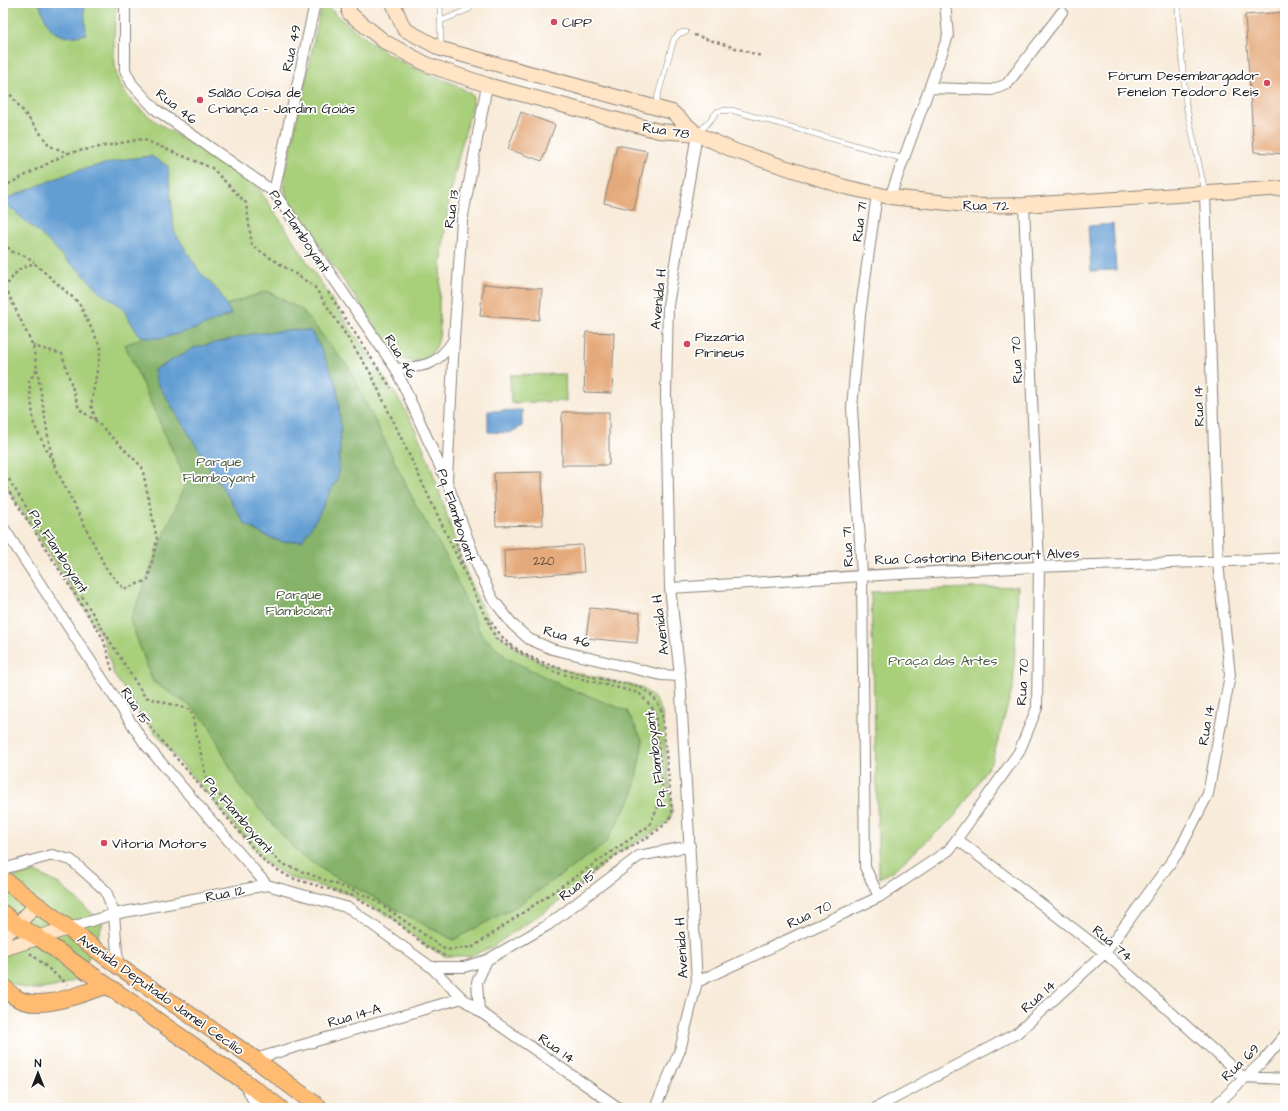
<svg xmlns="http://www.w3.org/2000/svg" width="1288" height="1111" viewBox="0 0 1288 1111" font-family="'Architects Daughter',sans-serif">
	<rect width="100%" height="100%" fill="#fff"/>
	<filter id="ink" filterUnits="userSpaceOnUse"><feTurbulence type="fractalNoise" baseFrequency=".025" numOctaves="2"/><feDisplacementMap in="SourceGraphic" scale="8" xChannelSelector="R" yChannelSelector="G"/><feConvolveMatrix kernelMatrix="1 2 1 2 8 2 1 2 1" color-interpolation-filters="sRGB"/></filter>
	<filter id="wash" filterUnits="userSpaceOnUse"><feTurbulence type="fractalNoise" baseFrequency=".012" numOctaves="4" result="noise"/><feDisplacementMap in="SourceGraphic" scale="16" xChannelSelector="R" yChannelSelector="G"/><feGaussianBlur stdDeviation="0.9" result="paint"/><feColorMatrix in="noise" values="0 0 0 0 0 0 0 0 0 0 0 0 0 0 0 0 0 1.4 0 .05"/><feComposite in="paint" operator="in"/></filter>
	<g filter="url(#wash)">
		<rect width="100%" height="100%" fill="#f8ebd9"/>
		<!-- green -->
		<path fill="#a8cf7a" stroke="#62764b" d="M3,3H116C115,26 112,49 116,72C122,110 188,141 219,159C232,168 250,176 259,189C288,231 315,274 343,317C364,350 390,382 409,417C429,455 441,497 454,538C466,573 477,608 503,637C532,669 598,677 640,687C651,694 658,700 662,713L672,812L670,820L657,830L612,857L564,898L492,947L470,956H445L426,946L392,918L348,894L291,878L266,863L155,733L114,675L103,638L3,482Z
			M325,7L329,8C353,29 378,50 406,64C426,74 459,83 473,96V104C459,151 448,198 443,247C441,266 440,285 439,305C439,318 442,335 436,347C428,363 409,365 395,355L288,200L285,190L284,180L320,12Z
			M565,374L566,401L511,403L510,375Z
			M1018,586L1013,687L992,761L955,816L893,871L879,878L871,592Z
			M35,872L59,884L103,923L80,978C55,989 27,996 3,978V879Z"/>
		<!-- forest -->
		<path fill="#86b26a" stroke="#516743" d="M267,291L302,310L349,368L417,507L446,556L481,634L507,658L561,685L627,711L643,741L633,795L605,844L517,906L453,940L328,873L299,854L239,786L208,723L189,705L153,682L130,620L186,481L125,345L182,320Z"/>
		<!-- water -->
		<path fill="#649ed3" stroke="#405d78" d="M39,3H84L86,34C54,42 49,30 39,3Z
			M151,156L168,166L174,231L199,271L220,293L231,314L195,329L163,338H147L138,334L122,307L101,293L78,269L67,261L47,240L6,204L10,197L75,171L126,159Z
			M1113,224L1116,270L1091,271L1088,226Z
			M295,330L311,331L324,355L337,386L341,428L338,477L318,516L302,541L282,542L264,535L245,524L156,381L154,370L194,348L252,334Z
			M522,410V426L510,433L488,432V411Z"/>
		<g id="blocks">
			<!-- building -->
			<path fill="#e5aa7b" d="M1285,12V154L1254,152L1245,15Z
				M521,112L555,125L542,161L508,149Z
				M617,145L647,151L634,210L604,203Z
				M483,284L542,289L539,320L480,316Z
				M586,332L614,333L612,393L584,392Z
				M562,412H609V465H562Z
				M542,472L543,525L496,526L494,473Z
				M582,545L584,572L505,578L504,550Z
				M590,608L640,613L637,643L586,638Z"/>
		</g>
	</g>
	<g filter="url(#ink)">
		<use href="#blocks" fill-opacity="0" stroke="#8a847a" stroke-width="1"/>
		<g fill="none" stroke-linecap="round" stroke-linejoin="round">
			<defs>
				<path id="service" d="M440,3L441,48
					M1179,3L1178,13L1186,105L1205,192
					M441,21L469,9L472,3
					M655,105L674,39L680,33L686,32
					M698,134L718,111L731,110L904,159"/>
				<path id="minor" d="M125,3V70L132,84L155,109L274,192L396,369L447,482L478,567L492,598L513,625L529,639L552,649L661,675L680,676
					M930,88L992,90L1007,84L1062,12
					M274,192L315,3
					M877,194L860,315L852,408L862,575L865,867L879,897
					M890,197L948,36L945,3
					M396,369C424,366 436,367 453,341
					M447,480L454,339L462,221L487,85
					M3,527L145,744L267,885
					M670,588C792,580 915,572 1038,567C1120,563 1203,564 1285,558
					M957,839L1105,953L1243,1077
					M3,869L52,855L71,860L106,891L114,914L118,966
					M68,928L114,914L267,885L349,908L431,967L462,998L479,1011L619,1108
					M431,967H464L487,960L548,925L639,856L690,846
					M697,982L879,897L949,850L1019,752L1037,708L1039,566L1024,205
					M479,1011L477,982L487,960
					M255,1059L462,998
					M1243,1077L1285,1079
					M246,1086L257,1108
					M655,1108L680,1050L697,982L680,676L670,588L666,393L668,305L697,134
					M876,1108L1017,1033L1105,953L1179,851L1208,794L1230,675L1218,563L1205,194
					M1213,1108L1263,1061L1285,1035"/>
				<path id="secondary" d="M349,3V13L385,42L428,65L487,85L659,131L697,134
					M393,3L404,29L441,49L672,112L697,134L735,151L845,187L890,197L977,206L1024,205L1285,188
					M3,936L17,925L37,904
					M3,949L68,928"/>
				<path id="primary" d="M3,879L118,966L255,1059L320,1108
					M3,913L17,925L39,938L244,1081L280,1108
					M3,986C7,990 10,994 15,997C38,1013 82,993 106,986"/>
			</defs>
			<!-- service casing -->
			<use href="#service" stroke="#8a847a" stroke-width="6"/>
			<!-- minor casing -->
			<use href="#minor" stroke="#8a847a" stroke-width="12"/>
			<!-- secondary casing -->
			<use href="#secondary" stroke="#8a847a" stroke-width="16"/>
			<!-- primary casing -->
			<use href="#primary" stroke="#8a847a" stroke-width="18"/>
			<!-- path -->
			<path stroke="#8a847a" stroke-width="2.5" stroke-dasharray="3 3" stroke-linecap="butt" d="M694,35L761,56
				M3,85L50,146L68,153L142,139L212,168L246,203L252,246L314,286L370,372L496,639L554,672L639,693L655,711L663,796L649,826L473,947L446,950L372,898L280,863L207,781L191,710L145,697L3,470
				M3,187L68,153
				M3,236L10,251L25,256L34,262
				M5,287L33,346L37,369L29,381L34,425L107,570L124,589L148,580L157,539L142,467L96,421L79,409L62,354L33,346
				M3,288L5,287L18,270L34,263L79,303L101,348L91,405L96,421
				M328,292L391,388
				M37,369L50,448L55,466
				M3,482L103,638L113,673
				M456,543L464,567
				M487,617C493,624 498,632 504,639C537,670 597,677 640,687C651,694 658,700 662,713L672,812C667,832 628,846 612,858C599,868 586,879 574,890
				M129,697L155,733L266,863L291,878L353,896
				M357,899L392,918L426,946L445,956
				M30,953L67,984"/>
			<!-- service -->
			<use href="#service" stroke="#fff" stroke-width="5"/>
			<!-- minor -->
			<use href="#minor" stroke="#fff" stroke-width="10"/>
			<!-- secondary -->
			<use href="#secondary" stroke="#ffe4c6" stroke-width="14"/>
			<!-- primary -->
			<use href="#primary" stroke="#ffbb71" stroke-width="16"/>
		</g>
	</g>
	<!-- markers -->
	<g fill="#d1495b" stroke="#fff" stroke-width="1.5">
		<circle cx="554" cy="22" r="4"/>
		<circle cx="1267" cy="83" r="4"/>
		<circle cx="200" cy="100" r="4"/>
		<circle cx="687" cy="344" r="4"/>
		<circle cx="104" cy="843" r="4"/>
	</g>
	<g text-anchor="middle" stroke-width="3.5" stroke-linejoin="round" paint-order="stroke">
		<!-- number labels -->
		<g font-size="12" fill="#4e4034">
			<text x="544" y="565">220</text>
		</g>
		<!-- poi labels -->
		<g font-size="14" fill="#1c1c1c" stroke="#fff" text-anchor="start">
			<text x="562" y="27">CIPP</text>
			<text x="1259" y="80" text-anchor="end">Fórum Desembargador<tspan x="1259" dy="16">Fenelon Teodoro Reis</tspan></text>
			<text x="208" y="97">Salão Coisa de<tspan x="208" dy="16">Criança - Jardim Goiás</tspan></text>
			<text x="695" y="341">Pizzaria<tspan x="695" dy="16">Pirineus</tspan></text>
			<text x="112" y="848">Vitoria Motors</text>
		</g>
		<!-- street labels -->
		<g font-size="14" fill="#1c1c1c" stroke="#fff">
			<text transform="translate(291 48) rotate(-78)" y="5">Rua 49</text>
			<text transform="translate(177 106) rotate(38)" y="5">Rua 46</text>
			<text transform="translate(666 130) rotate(9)" y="5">Rua 78</text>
			<text transform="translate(986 205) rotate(1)" y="5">Rua 72</text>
			<text transform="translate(451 209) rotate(-82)" y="5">Rua 13</text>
			<text transform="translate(859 222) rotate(-82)" y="5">Rua 71</text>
			<text transform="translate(300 231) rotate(56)" y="5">Pq. Flamboyant</text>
			<text transform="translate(658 299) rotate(-84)" y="5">Avenida H</text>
			<text transform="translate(401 356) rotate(59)" y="5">Rua 46</text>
			<text transform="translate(1016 360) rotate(-93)" y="5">Rua 70</text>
			<text transform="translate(1198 406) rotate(-92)" y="5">Rua 14</text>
			<text transform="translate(457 515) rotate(72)" y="5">Pq. Flamboyant</text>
			<text transform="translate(847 547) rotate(-93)" y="5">Rua 71</text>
			<text transform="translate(59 551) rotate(57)" y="5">Pq. Flamboyant</text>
			<text transform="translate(977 556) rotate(-2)" y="5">Rua Castorina Bitencourt Alves</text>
			<text transform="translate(660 625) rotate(-97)" y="5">Avenida H</text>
			<text transform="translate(567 636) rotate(16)" y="5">Rua 46</text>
			<text transform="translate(1022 682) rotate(-87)" y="5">Rua 70</text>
			<text transform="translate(136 706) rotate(57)" y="5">Rua 15</text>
			<text transform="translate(1206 725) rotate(-80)" y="5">Rua 14</text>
			<text transform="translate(655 759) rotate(-97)" y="5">Pq. Flamboyant</text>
			<text transform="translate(239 815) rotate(49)" y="5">Pq. Flamboyant</text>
			<text transform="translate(577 885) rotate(-37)" y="5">Rua 15</text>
			<text transform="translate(225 893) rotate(-11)" y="5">Rua 12</text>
			<text transform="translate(809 914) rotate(-25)" y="5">Rua 70</text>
			<text transform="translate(1113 943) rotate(40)" y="5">Rua 74</text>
			<text transform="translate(681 948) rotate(-93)" y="5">Avenida H</text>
			<text transform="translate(161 994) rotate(35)" y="5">Avenida Deputado Jamel Cecílio</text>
			<text transform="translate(1038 996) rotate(-42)" y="5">Rua 14</text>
			<text transform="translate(354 1015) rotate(-16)" y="5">Rua 14-A</text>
			<text transform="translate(557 1048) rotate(35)" y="5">Rua 14</text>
			<text transform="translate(1240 1062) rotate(-44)" y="5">Rua 69</text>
		</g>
		<!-- park labels -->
		<g font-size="14" fill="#4d5b3d" stroke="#fff">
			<text x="219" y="466">Parque<tspan x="219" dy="16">Flamboyant</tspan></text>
			<text x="299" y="599">Parque<tspan x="299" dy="16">Flamboiant</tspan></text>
			<text x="943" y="665">Praça das Artes</text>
		</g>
	</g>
	<!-- margin -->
	<rect width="1288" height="1111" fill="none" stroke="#fff" stroke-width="16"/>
	<!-- north arrow -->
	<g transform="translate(38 1073)" stroke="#ffffff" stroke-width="3" paint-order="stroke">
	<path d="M0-3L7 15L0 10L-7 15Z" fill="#1c1c1c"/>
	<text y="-6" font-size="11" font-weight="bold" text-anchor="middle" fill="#1c1c1c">N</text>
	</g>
</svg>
